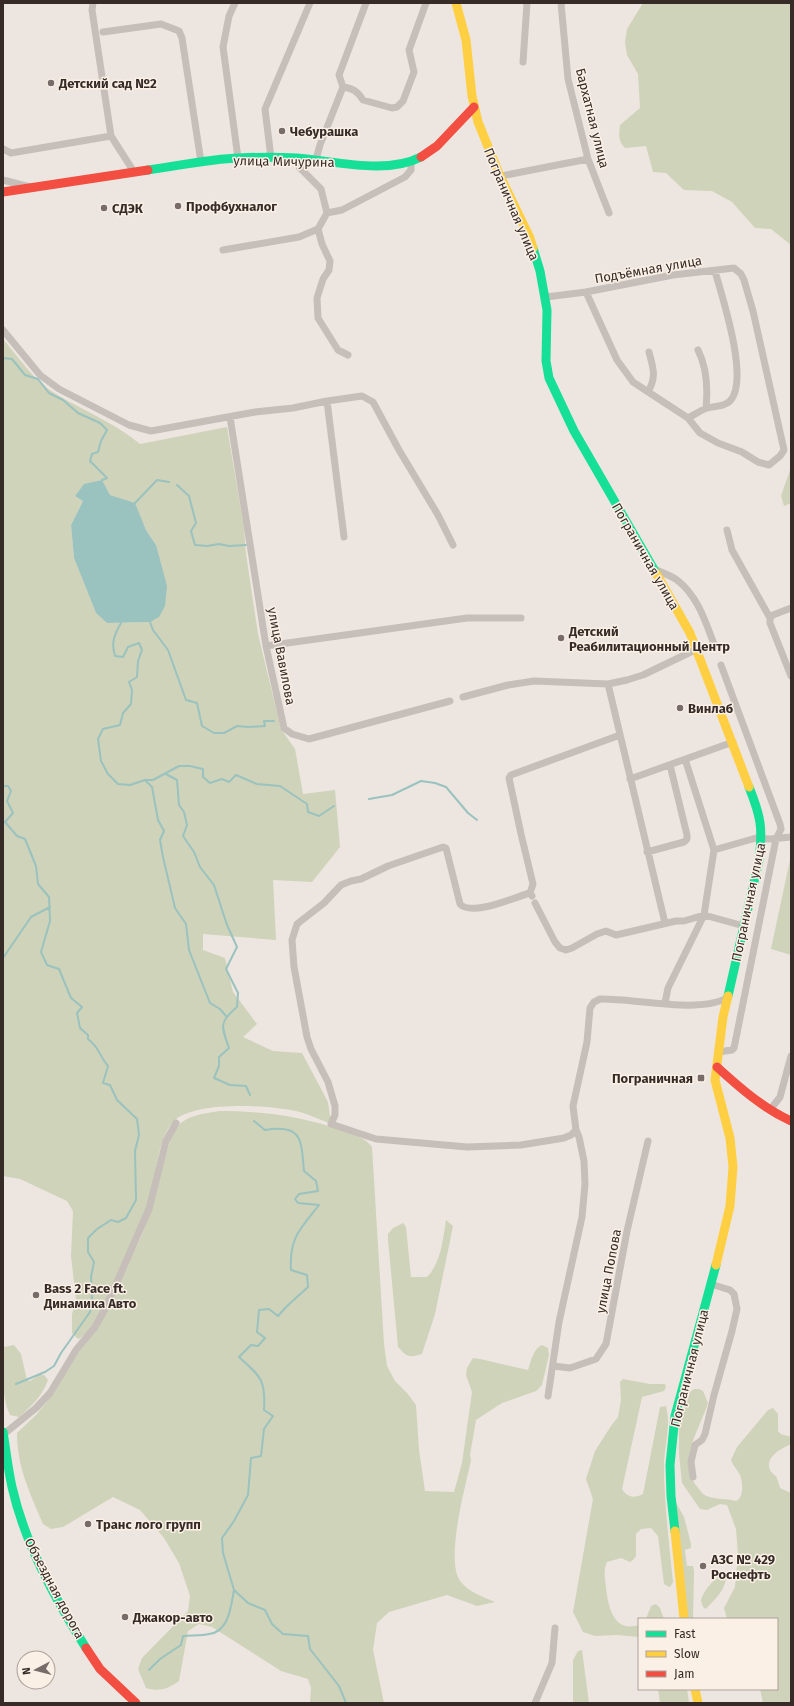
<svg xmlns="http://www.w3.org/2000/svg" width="794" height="1706" viewBox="0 0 794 1706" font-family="'Fira Sans',sans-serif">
	<rect width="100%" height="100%" fill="#ede6e0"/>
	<!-- green -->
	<path fill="#cfd3b9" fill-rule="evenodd" d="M643,3H791V245L771,229L755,228L732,202L712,191L684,190L666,173L653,172L646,146L625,148C618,141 619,135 620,125L640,108L638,74L627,55L625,42L627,29Z
		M3,339C19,358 34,381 56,394C84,411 115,423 140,444L227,427L244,528L246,554L258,634L281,729L295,749L303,794L335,790L340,847L312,882L273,880L276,940L203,934V950L225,958L233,992L257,1024L243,1037L273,1051L302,1053L328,1102L331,1124C321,1120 310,1115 300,1112C272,1105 193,1100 173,1122C156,1141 156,1182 148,1206C136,1236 122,1266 109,1295C104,1307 89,1335 78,1339L72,1333V1314L76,1300L71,1256L73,1211L67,1201L20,1179L3,1176ZM102,480L110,495L135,504L146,530L156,545L150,622L107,623L96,613L74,558L71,525L83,501L75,496L84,485Z
		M791,467V503L784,506L781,496Z
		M791,855V955L771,949Z
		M219,1111C262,1111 303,1116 343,1131C355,1136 365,1137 372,1147L384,1344L387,1366L395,1381L407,1393L416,1405L419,1450L425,1491L454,1492L462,1463L472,1392L466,1375L467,1368L473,1358L480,1359L528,1370C531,1361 533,1349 542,1345L548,1348L549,1355L542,1385L536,1391L502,1403L476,1420L470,1455L471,1460C466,1485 444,1562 461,1582C469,1592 483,1597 495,1602L477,1606L447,1595L389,1612L377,1623L373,1650L384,1703H310L311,1688L308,1679L281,1671L212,1627L199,1624L188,1631L179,1681C168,1689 159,1692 146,1688L138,1669L142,1658L188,1611L190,1596L179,1563L164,1538L140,1510L113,1497L63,1527L51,1529L43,1524C30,1493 17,1467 17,1433L36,1415L54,1393L70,1364L97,1328L141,1237L149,1216L171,1137C181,1115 198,1115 219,1111Z
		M446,1220L453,1226L435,1314L422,1354C409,1358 407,1357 398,1347L388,1240V1234L393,1228L403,1223L406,1227L411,1277H427C441,1263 443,1239 446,1220Z
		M14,1345L21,1354L27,1380L30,1381L39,1375H44L48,1380C43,1395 31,1407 19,1417L10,1415C1,1396 3,1372 3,1351L4,1347Z
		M623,1379L650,1384H665L666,1387L664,1391L642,1397L622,1489C627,1497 634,1499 643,1494L660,1407L666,1406C671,1424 665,1444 664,1463C664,1503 669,1543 673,1582L671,1586L669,1587L664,1584L658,1536L651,1528L641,1529L636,1534V1556L633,1560L630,1562L621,1558L607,1562C603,1571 605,1578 606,1587C608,1606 613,1633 639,1625V1637L617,1635L595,1636L583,1632L573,1612L593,1499L586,1479L595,1451L611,1426L618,1417L621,1400L620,1382Z
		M694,1389H699L703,1391L708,1403C700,1429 678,1458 695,1484C698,1487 700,1491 703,1494C712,1500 725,1498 736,1501C744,1498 743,1482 740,1475C737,1469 733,1466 731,1460L737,1447L768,1410L773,1408L778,1414V1431L781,1434L791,1437V1444C781,1449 763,1457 771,1472C772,1472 775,1476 776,1476C778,1480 779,1485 780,1488L791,1493V1703H763L760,1689H777V1619H727L724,1608L735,1587L738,1555L736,1529L727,1505L720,1504L707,1510L700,1509L682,1483L679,1454V1427L690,1392Z
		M673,1497L684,1517L691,1544V1548L685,1550L687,1566H693L694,1571L693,1619H687Z
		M726,1574C727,1589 715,1599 706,1609L703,1607L701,1601C703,1591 715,1576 726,1574Z
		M656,1604L660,1608L664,1619H646L651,1606Z
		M582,1650L589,1703H573V1660L578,1651Z
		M658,1689H687L689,1703H660Z"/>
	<!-- water -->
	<path fill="#9ac2bf" d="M102,480L110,495L135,503L146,530L156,545L167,586L165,606L159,617L150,622L107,623L96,613L74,558L71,525L83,501L75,496L84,484Z"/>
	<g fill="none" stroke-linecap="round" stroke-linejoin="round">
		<!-- stream -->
		<path stroke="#9ac2bf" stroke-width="2" d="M3,358L12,359L25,375L38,379L49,393L63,400L78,413L100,423L107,430L101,441L98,452L92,454L90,461L107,478L102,480
			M177,485L189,496L196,523L191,531L195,545L207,546L219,544L229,546L246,545
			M135,503L157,480L169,482
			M150,622L153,630L168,650L186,700L197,703L202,726L214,733H224L237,726L248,727L265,726L264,721H274
			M121,623C114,635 111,643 115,656L123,657L128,647L139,643L142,650L138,661L137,677L129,682L132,690L131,704L123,713L120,725L103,729L98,739L101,761L108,774L118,784L130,785L145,780H153L179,766H190L203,769V777L210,783L222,779L229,782L236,775L257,784L280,786L307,804L308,812L319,816L334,806
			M166,774L177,780L179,805L184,812L187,825L183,836L194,852L200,867L214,885L227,925L237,947L226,969L238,993L237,1007C219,1022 221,1026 229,1048L219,1057V1066L214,1078L230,1085L246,1086L250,1095
			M145,780L152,787L158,820L164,831L160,840L163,857L175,908L186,924L189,950L210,1003L220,1009L226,1016
			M3,786H8L11,791L7,801L13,813L5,822L17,836L25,839L36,866L38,884L49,897L50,921L41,952L47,965L59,969L71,998L82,1007L77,1013L80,1028L88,1035V1039C101,1049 98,1055 108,1066L103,1083L110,1085L117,1100L137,1119L139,1135L135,1151L136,1200L126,1218L118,1222L111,1220L97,1229L88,1238V1252L94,1262L91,1277L92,1301L90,1312L61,1353L54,1366L45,1372L16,1384
			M369,799L392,795L421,781L435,783L446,787L468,813L477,820
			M3,958L31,917L50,907
			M254,1121L265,1130C303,1124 301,1140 304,1171L316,1181L318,1191L299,1194L295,1199L298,1203L319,1205C300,1229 289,1238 291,1270L307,1275L308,1287L286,1307L278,1316L269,1309L259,1310L257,1332L265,1338L258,1346L251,1345L239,1357C260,1376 266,1379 264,1410L273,1416L264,1429L261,1456L251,1458L248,1495L234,1521L222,1538L223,1553L234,1590L248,1603L265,1610L272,1624L283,1634L308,1636L310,1649L339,1686L346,1703
			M149,1670L160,1659L181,1645L183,1636C191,1635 201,1636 209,1634C229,1632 231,1606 234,1590"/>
		<!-- street -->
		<path stroke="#c6beb9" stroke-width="7" d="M93,3L92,10L111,136L134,172
			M235,3L229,16L223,47L238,158
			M561,3L568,79L588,159L609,213
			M103,32L161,24L179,31L182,38L201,162
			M523,62L527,3
			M343,87C353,88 358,92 363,100L392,108L397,107L403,101L414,72L409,50L426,3
			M3,149L11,153L111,136
			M271,158L265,109L310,3
			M316,159L320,145L343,87L339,75L366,3
			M501,176L588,159
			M3,180L30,187
			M327,213L342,210L405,177L411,170V162
			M318,229L322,244L330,261L329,270L323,279L317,298L318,318L338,350L348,355
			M223,250L299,237L318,229L327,213L321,189L299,167L296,158
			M546,297L586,292L673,275L734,268L741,274L744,280L753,311L784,450L780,456L769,465L758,462L742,452L718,443L700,433L688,418L633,382L617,360L586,292
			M3,330L40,375L59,389L129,425L151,431L255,412L293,408L327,401L362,396L373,402L399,450L438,515L453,545
			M698,350C707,368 708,388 706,408
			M648,392C657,376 653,368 649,352
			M327,401L344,537
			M230,417L266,646L284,728L292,734L309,739L450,701
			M688,418C694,415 701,410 707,408C715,406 724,407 730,401C750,380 722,297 715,271
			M727,530L732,550L770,618
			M652,568C660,572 670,575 677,580C698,596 706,623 715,647
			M791,608L773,615L770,618V623L791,676
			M266,646L467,618H521
			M608,684L665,923
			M463,697L508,685L534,681L608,684L627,680L643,675L697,649
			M630,779L733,742
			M714,850L756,838L770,839L791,837
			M647,852L684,842L687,839V835L670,765
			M530,893C515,897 472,917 460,904L446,848L443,847L388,866L361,879L351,881L341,885L324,903L297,924L292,940L294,967L307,1037L311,1049L328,1082L335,1106V1115L331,1124L376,1139L467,1147L521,1145L564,1138L571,1135L576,1130
			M532,896L530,893L533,884L521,834L509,778L511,775L620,735
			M535,903L555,942L560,948L566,950L572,948L597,934L606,931L616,935L676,921H684L704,915L744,926
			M665,1003L668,988L704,915L714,850L685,759
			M718,1052L732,1050L734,1048L776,839L781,829L780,824L721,665
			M770,1110L780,1097L791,1056
			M553,1366L570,1368L596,1359L606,1344L627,1231L648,1141
			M548,1396L559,1322L582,1217L585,1184L584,1161L579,1137L576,1130L573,1106L587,1042L590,1008L594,1002L600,999C634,998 698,1014 727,998
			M4,1434L36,1408L50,1393L76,1350L95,1327L106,1307L149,1209L166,1141L176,1123
			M693,1477L691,1462L695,1445L702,1440L705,1434L714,1395L732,1331L737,1309L734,1294L730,1290L711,1284
			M535,1703L552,1663L555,1628"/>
		<!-- fast -->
		<path stroke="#16e098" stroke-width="9" d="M148,170C178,166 208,159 239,158C258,157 278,157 297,158C335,161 386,175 421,157
			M533,248L540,271L547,310L546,361L549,378L574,431L656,573
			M728,996L759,860C763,828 761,817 749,787
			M3,1432C6,1450 8,1469 12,1487C25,1544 55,1599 86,1648
			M675,1531L671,1496L670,1465L675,1416L716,1265"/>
		<!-- slow -->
		<path stroke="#ffcf43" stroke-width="9" d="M456,3L466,40L472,96L478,122L500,176L530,238L533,248
			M656,573L690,633L749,787
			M716,1265L730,1206L733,1167L730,1138L715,1080L723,1017L728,996
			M675,1531L684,1619
			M695,1689L698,1703"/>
		<!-- jam -->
		<path stroke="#f24e42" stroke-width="9" d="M421,157L437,146L474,107
			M3,192L148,170
			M717,1067C740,1088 763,1108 791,1121
			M86,1648L100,1669L136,1703"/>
	</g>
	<!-- markers -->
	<g fill="#776c68" stroke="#faf0e6" stroke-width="1.5">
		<circle cx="51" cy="83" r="4"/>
		<circle cx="282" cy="131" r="4"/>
		<circle cx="178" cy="206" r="4"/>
		<circle cx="104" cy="208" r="4"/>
		<circle cx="561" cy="638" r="4"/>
		<circle cx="680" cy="708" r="4"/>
		<rect x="697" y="1074" width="8" height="8" rx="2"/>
		<circle cx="36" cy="1295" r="4"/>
		<circle cx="88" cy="1524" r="4"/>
		<circle cx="703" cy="1566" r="4"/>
		<circle cx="125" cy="1617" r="4"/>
	</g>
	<g text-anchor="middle" stroke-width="3" stroke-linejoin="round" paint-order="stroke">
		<!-- poi labels -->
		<g font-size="13" font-weight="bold" fill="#372b27" stroke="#faf0e6" text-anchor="start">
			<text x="59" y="88">Детский сад №2</text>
			<text x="290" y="136">Чебурашка</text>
			<text x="186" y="211">Профбухналог</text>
			<text x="112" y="213">СДЭК</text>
			<text x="569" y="636">Детский<tspan x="569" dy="15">Реабилитационный Центр</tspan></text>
			<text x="688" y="713">Винлаб</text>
			<text x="693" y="1083" text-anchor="end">Пограничная</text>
			<text x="44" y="1293">Bass 2 Face ft.<tspan x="44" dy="15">Динамика Авто</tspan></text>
			<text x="96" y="1529">Транс лого групп</text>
			<text x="711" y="1564">АЗС № 429<tspan x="711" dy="15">Роснефть</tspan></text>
			<text x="133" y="1622">Джакор-авто</text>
		</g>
		<!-- street labels -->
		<g font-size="13" fill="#372b27" stroke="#faf0e6">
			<text transform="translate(593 118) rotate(76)" y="5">Бархатная улица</text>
			<text transform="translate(284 161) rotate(1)" y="5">улица Мичурина</text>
			<text transform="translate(512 204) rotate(67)" y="5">Пограничная улица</text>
			<text transform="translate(648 269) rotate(-10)" y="5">Подъёмная улица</text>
			<text transform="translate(646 556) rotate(60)" y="5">Пограничная улица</text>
			<text transform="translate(282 656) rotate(79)" y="5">улица Вавилова</text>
			<text transform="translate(748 902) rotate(-78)" y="5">Пограничная улица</text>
			<text transform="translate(608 1271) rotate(-79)" y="5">улица Попова</text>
			<text transform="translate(689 1368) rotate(-76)" y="5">Пограничная улица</text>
			<text transform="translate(55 1588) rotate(62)" y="5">Объездная дорога</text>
		</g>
	</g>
	<!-- border -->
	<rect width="794" height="1706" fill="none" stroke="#372b27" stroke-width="8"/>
	<!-- legend -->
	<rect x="638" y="1618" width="140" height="72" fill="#faf0e6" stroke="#aca19a"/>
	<rect x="646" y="1631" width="20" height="6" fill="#16e098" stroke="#aca19a"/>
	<text x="674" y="1638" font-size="12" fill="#372b27">Fast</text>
	<rect x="646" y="1651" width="20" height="6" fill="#ffcf43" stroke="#aca19a"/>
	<text x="674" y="1658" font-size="12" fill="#372b27">Slow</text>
	<rect x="646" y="1671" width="20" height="6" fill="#f24e42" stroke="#aca19a"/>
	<text x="674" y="1678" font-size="12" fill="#372b27">Jam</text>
	<!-- north arrow -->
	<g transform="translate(36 1670) rotate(263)"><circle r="19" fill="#faf0e6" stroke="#aca19a"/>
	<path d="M0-3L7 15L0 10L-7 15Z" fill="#776c68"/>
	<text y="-6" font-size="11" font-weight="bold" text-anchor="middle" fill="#372b27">N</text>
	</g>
</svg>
